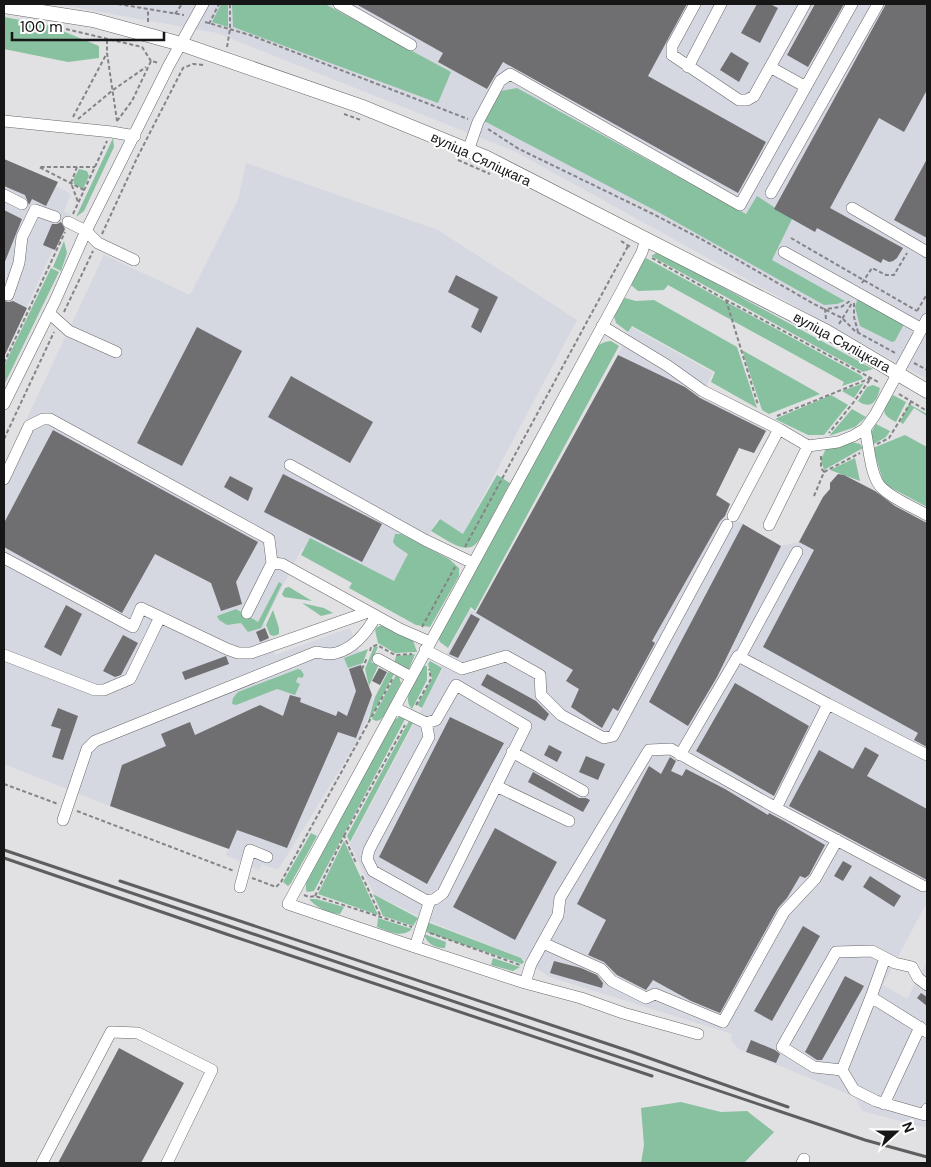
<svg xmlns="http://www.w3.org/2000/svg" width="931" height="1167" viewBox="0 0 931 1167" font-family="'DM Sans',sans-serif">
	<rect width="100%" height="100%" fill="#e1e1e4"/>
	<!-- built -->
	<path fill="#d5d7e1" d="M56,4H927V379L516,152L217,33Z
		M4,159L58,182L56,186L71,194L64,211L71,215L68,222L55,250L53,249L4,357Z
		M246,163L438,230L577,320L463,534L438,518L394,598L302,548L264,623L275,655L350,628L363,661L361,665L374,702L358,740L278,870L262,864L259,870L226,855L228,849L110,806L4,764V467L104,255L190,295L238,200Z
		M631,327L713,373L703,391V396L766,430L754,453L739,448L716,495L730,504L726,516L743,524L781,546L799,542L823,497L830,489V483L838,474L844,475L893,501L892,504L927,523V902L883,985L907,999L927,961V1128L862,1111L855,1097L739,1049L731,1041L732,1034L550,977L521,958L424,919L374,894L350,844L443,669L440,667L470,610L476,613L618,355Z"/>
	<!-- green -->
	<path fill="#88c19f" d="M221,4H228V27L212,22Z
		M232,4H325L451,72L438,103L233,27Z
		M4,17L48,25L99,46V58L68,62L4,49Z
		M517,88L746,214L757,196L792,219L772,260L845,301L837,304L824,305L660,213L484,121L501,91Z
		M113,138L114,147L84,211L76,217Z
		M79,169L87,171L89,176L83,189L74,184L73,180Z
		M64,241L67,253L61,271L53,267Z
		M658,252L873,369L863,372L651,256Z
		M646,258L862,376L863,379L842,386L844,382L668,285L664,290L638,291L631,285C633,274 639,265 646,258Z
		M51,268L59,272L4,385V366Z
		M858,297L904,324L895,341L892,342L860,326L855,307Z
		M625,298L636,301L654,300L737,347L757,408L711,382L715,372L632,326L628,332L616,323L614,316L622,300Z
		M611,341L619,346L475,611L471,607L448,648L440,642L438,638L596,346L605,342Z
		M742,350L820,394L769,414L762,410Z
		M864,383L854,398L842,391Z
		M873,385L880,388C877,402 871,410 858,401L867,387Z
		M831,395L848,405L824,435H808L775,419Z
		M893,395L906,402L896,422C878,413 884,409 893,395Z
		M909,404L927,414V416L914,408L903,424L900,422Z
		M852,409L866,417L855,427L829,436Z
		M876,424L890,431L886,437L872,445L871,433Z
		M905,435L927,447V507L884,484L873,448Z
		M852,442L860,444L863,448L824,470L821,460L826,448Z
		M855,458L860,481L830,470Z
		M497,475L510,483L482,536C479,540 475,546 471,547C459,551 441,536 431,531L440,519L463,534Z
		M395,534H401L449,559L459,568V576L430,627L416,625L349,588L352,583L301,555L310,538L394,581L408,554L396,546L393,542Z
		M279,582L282,584L261,628L248,632L241,623L227,625L219,620L217,616L236,609L258,622Z
		M289,587L312,601L284,597L282,594L285,588Z
		M302,603L324,608L333,613L321,616Z
		M273,610L279,628V634L274,636L270,635L266,625Z
		M383,625L413,640L417,652L395,653L378,643L375,630L377,627Z
		M374,647H378L371,662L378,666L369,686L365,669Z
		M368,649L363,663L348,668L344,658Z
		M415,654L409,669L405,671L394,664L396,656Z
		M430,661L442,668L422,708L417,705L432,679L428,664Z
		M424,666H427V680L412,709C400,697 418,677 424,666Z
		M298,669L301,670L304,675L302,678L298,677L296,682L300,684L295,695L277,689L236,705L232,704L233,698L238,692Z
		M388,672L394,674L367,725L375,697Z
		M396,675L399,677L401,683L384,716L380,720L376,721L372,719Z
		M399,717L405,719L314,891L307,892L306,890V879L394,720Z
		M409,721L413,723L350,842L347,836Z
		M311,833L317,836L291,883L288,886L283,882Z
		M344,841L378,915L318,894Z
		M373,894L418,918L413,926L383,916Z
		M309,899H316L344,907L340,914C328,913 317,908 309,899Z
		M378,918L412,929C401,939 389,931 377,927Z
		M427,922L521,958L524,962L522,964L423,931Z
		M424,934L446,942L445,948C436,949 426,943 424,934Z
		M493,958L520,967L513,971L491,965Z
		M681,1102L721,1112L747,1111L774,1132L744,1163H641L644,1145L641,1108Z"/>
	<!-- building -->
	<path fill="#6f6f72" d="M356,4H687L648,76L766,142L738,193L503,62L487,89L438,62L443,53Z
		M757,4H770L778,8L760,43L741,33Z
		M815,4H844L808,67L787,55Z
		M886,4H927V90L904,132L879,118L830,208L903,248L897,258L893,261L889,262L883,259L881,263L817,228L815,232L774,209Z
		M731,52L749,63L739,82L720,70Z
		M4,159L58,182L46,206L32,199L29,205L25,195L4,186Z
		M927,159V238L894,220Z
		M4,210L22,219L4,264Z
		M61,222L65,229L55,250L43,245L52,224H57Z
		M456,275L498,297L481,333L471,327L479,309L448,292Z
		M4,301L9,302L13,301L27,308L4,357Z
		M197,327L242,351L182,466L137,443Z
		M618,355L685,387L700,398L766,431L754,453L739,448L716,495L730,504L725,516L720,521L652,641L655,643L618,711L613,708L602,728L571,707L579,689L566,681L573,670L476,613Z
		M291,376L373,422L350,463L268,417Z
		M53,430L258,542L236,582L242,604L221,611L211,583L155,554L122,613L4,547V523Z
		M283,474L382,524L362,562L264,512Z
		M838,474L844,475L875,491L895,506L927,523V747L914,740L918,733L763,647L814,550L799,542L823,497L830,489V483Z
		M230,476L253,488L248,501L224,487Z
		M743,524L781,546L717,677L688,726L649,702Z
		M66,605L82,614L61,656L44,647Z
		M471,614L480,619L458,658L449,654Z
		M265,628L269,638L260,642L256,632Z
		M123,635L138,643L121,675L115,677L103,671Z
		M226,656L229,664L185,680L182,672Z
		M361,665L372,695L356,738L338,732L287,848L237,830L229,849L110,806L122,765L166,746L161,734L190,722L195,735L260,705L283,716L290,695L301,698L300,702L336,716L338,711L347,716L356,691L349,669Z
		M379,668L387,672L380,685L372,681Z
		M487,674L536,701L549,714L545,721L481,685Z
		M735,683L809,726L774,796L696,751Z
		M58,708L78,716L63,760L52,757L61,729L51,726Z
		M450,717L504,743L427,884L379,857Z
		M549,745L562,752L557,762L544,755Z
		M865,747L879,755L867,776L927,809V880L789,806L819,750L853,769Z
		M586,756L605,764L598,780L579,772Z
		M670,757L676,761L671,771L682,776L686,769L725,789L768,815L769,813L784,821L825,845L809,875L805,878L800,876L787,898L778,908L720,1013L691,1001L653,980L646,990L617,975L604,962L588,955L606,920L577,904L649,766L661,774Z
		M533,772L579,798H586L590,800L583,812L528,782Z
		M495,828L557,862L515,940L453,907Z
		M843,861L852,866L843,881L834,876Z
		M870,876L901,896L894,907L863,887Z
		M803,926L820,936L772,1021L754,1011Z
		M554,961L581,968L597,975L603,983L602,988L550,973Z
		M845,976L864,986L822,1060H817L805,1052Z
		M921,993L927,997V1006L917,998Z
		M751,1040L775,1050L780,1054L776,1063L746,1052Z
		M119,1048L184,1083L141,1163H58Z"/>
	<g fill="none" stroke-linecap="round" stroke-linejoin="round">
		<defs>
			<path id="minor" d="M339,4L411,45
				M695,4L672,46V55L739,100H747L754,96L805,4
				M688,67L721,4
				M770,67L806,87
				M4,121L112,132L135,136
				M468,151L478,122L500,81L510,74L740,205L852,4
				M771,193L878,4
				M4,195L22,204
				M852,208L927,252
				M68,222L86,231L98,243L134,260
				M784,252L922,329
				M8,295L19,263L22,237L35,210L55,217
				M49,313L69,331L116,352
				M927,319L875,415L865,429C869,445 870,479 883,489C895,500 913,507 927,515
				M602,326L668,366L703,391L779,429L808,446L838,442L853,436L865,429
				M4,404L55,301L86,231L169,65L203,4
				M290,465L425,540L473,563
				M4,479L29,426L43,419H50L269,539L272,563
				M733,516L779,429
				M769,525L808,446
				M4,558L133,627L141,608L227,649L238,653H251L368,612
				M247,613L272,563L282,564L400,629L430,642
				M425,650L462,669L506,656L540,675L541,695L561,715L604,738L613,736L727,525
				M4,655L95,690H104L130,679L160,617
				M740,657L797,552
				M378,659L411,677
				M395,708L426,723L429,737L369,850L367,859L373,871L427,901L435,899L443,893L526,726L456,685L436,720L426,723
				M512,752L583,791
				M680,755L738,656L828,704
				M496,786L569,821
				M63,820L87,749L95,741L316,652C322,653 330,655 336,653C355,648 367,632 376,616
				M923,886L776,808L828,704L927,755
				M240,887L250,850L267,857
				M430,900L415,947L288,904L621,292L642,252L646,239
				M543,943L601,969L612,981L646,998L655,994L723,1022L784,912L815,879L837,840
				M415,947L525,983L531,964L558,915L560,898L649,750L671,749L776,808
				M885,958L871,997L927,1032
				M525,983L581,998L623,1013L698,1034
				M927,985L918,978L912,967L895,963L872,951L836,952L782,1047L814,1067L842,1070L854,1090L876,1101L925,1115L927,1109
				M842,1070L871,997
				M884,1104L920,1027
				M42,1163L111,1032L138,1033L212,1070L167,1163
				M802,1163L804,1159"/>
			<path id="major" d="M4,6L93,20L181,44L360,106L487,158L827,332L927,391"/>
		</defs>
		<!-- minor casing -->
		<use href="#minor" stroke="#68686b" stroke-width="12"/>
		<!-- major casing -->
		<use href="#major" stroke="#68686b" stroke-width="15"/>
		<!-- path -->
		<path stroke="#848486" stroke-width="2" stroke-dasharray="4 2.5" stroke-linecap="butt" d="M118,4L184,15
			M175,14L182,4
			M148,22V9
			M205,22L250,35L468,119
			M209,24L219,4
			M66,29L142,47L151,61
			M107,40V53L117,121
			M227,47L230,29V4
			M344,114L361,120
			M73,117L107,53
			M78,119L113,90L146,67
			M117,121L132,101L151,61L159,63
			M488,129L519,149L653,214L703,240L814,304L842,318L855,331L897,354
			M458,160L490,174
			M77,167L71,183L78,202
			M84,190L39,167H95
			M73,214L107,141
			M102,234L137,158L183,68L193,64L203,65
			M791,238L917,311
			M621,241L632,248
			M652,258L726,300L880,383
			M862,283L872,268L886,275H894L907,253
			M726,300L758,405
			M854,303V317L858,332
			M917,311L927,294
			M64,312L93,251
			M826,319L825,309L841,307L850,301
			M839,324L852,303
			M4,363L65,232
			M914,363L927,370
			M899,394L927,411
			M777,416L871,378L853,403L829,433
			M4,439L54,332
			M877,444L889,438L911,402
			M821,456V468L824,472
			M814,496L824,472L860,453
			M465,547L628,246
			M422,627L455,567
			M370,651L371,647L377,645L395,655L412,654
			M362,669L367,658
			M416,705L431,679L429,669
			M4,784L58,804
			M77,811L234,871
			M344,836L405,725
			M362,876L381,917
			M252,878L276,887L281,882L393,678
			M304,895L309,897L315,896L412,927
			M315,896L344,836L356,863
			M430,933L520,965"/>
		<!-- minor -->
		<use href="#minor" stroke="#fff" stroke-width="11"/>
		<!-- major -->
		<use href="#major" stroke="#fff" stroke-width="14"/>
		<!-- rail -->
		<path stroke="#5e5e5f" stroke-width="3" d="M4,850L865,1140L927,1157
			M4,858L229,935L652,1076
			M120,881L629,1051L788,1107"/>
	</g>
	<g text-anchor="middle" stroke-width="4" stroke-linejoin="round" paint-order="stroke">
		<!-- street labels -->
		<g font-size="14" fill="#161617" stroke="#fff">
			<text transform="translate(481 159) rotate(25)" y="5">вуліца Сяліцкага</text>
			<text transform="translate(842 342) rotate(29)" y="5">вуліца Сяліцкага</text>
		</g>
	</g>
	<!-- border -->
	<rect width="931" height="1167" fill="none" stroke="#161617" stroke-width="10"/>
	<!-- north arrow -->
	<g transform="translate(896 1132) rotate(69)" stroke="#ffffff" stroke-width="4" paint-order="stroke">
	<path d="M0-4L9 19L0 12L-9 19Z" fill="#161617"/>
	<text y="-8" font-size="14" font-weight="bold" text-anchor="middle" fill="#161617">N</text>
	</g>
	<!-- scale -->
	<path d="M12 32v8h152v-8" fill="none" stroke="#161617" stroke-width="2.5"/>
	<text x="20" y="32" font-size="15" fill="#161617" stroke="#ffffff" stroke-width="4" paint-order="stroke">100 m</text>
</svg>
